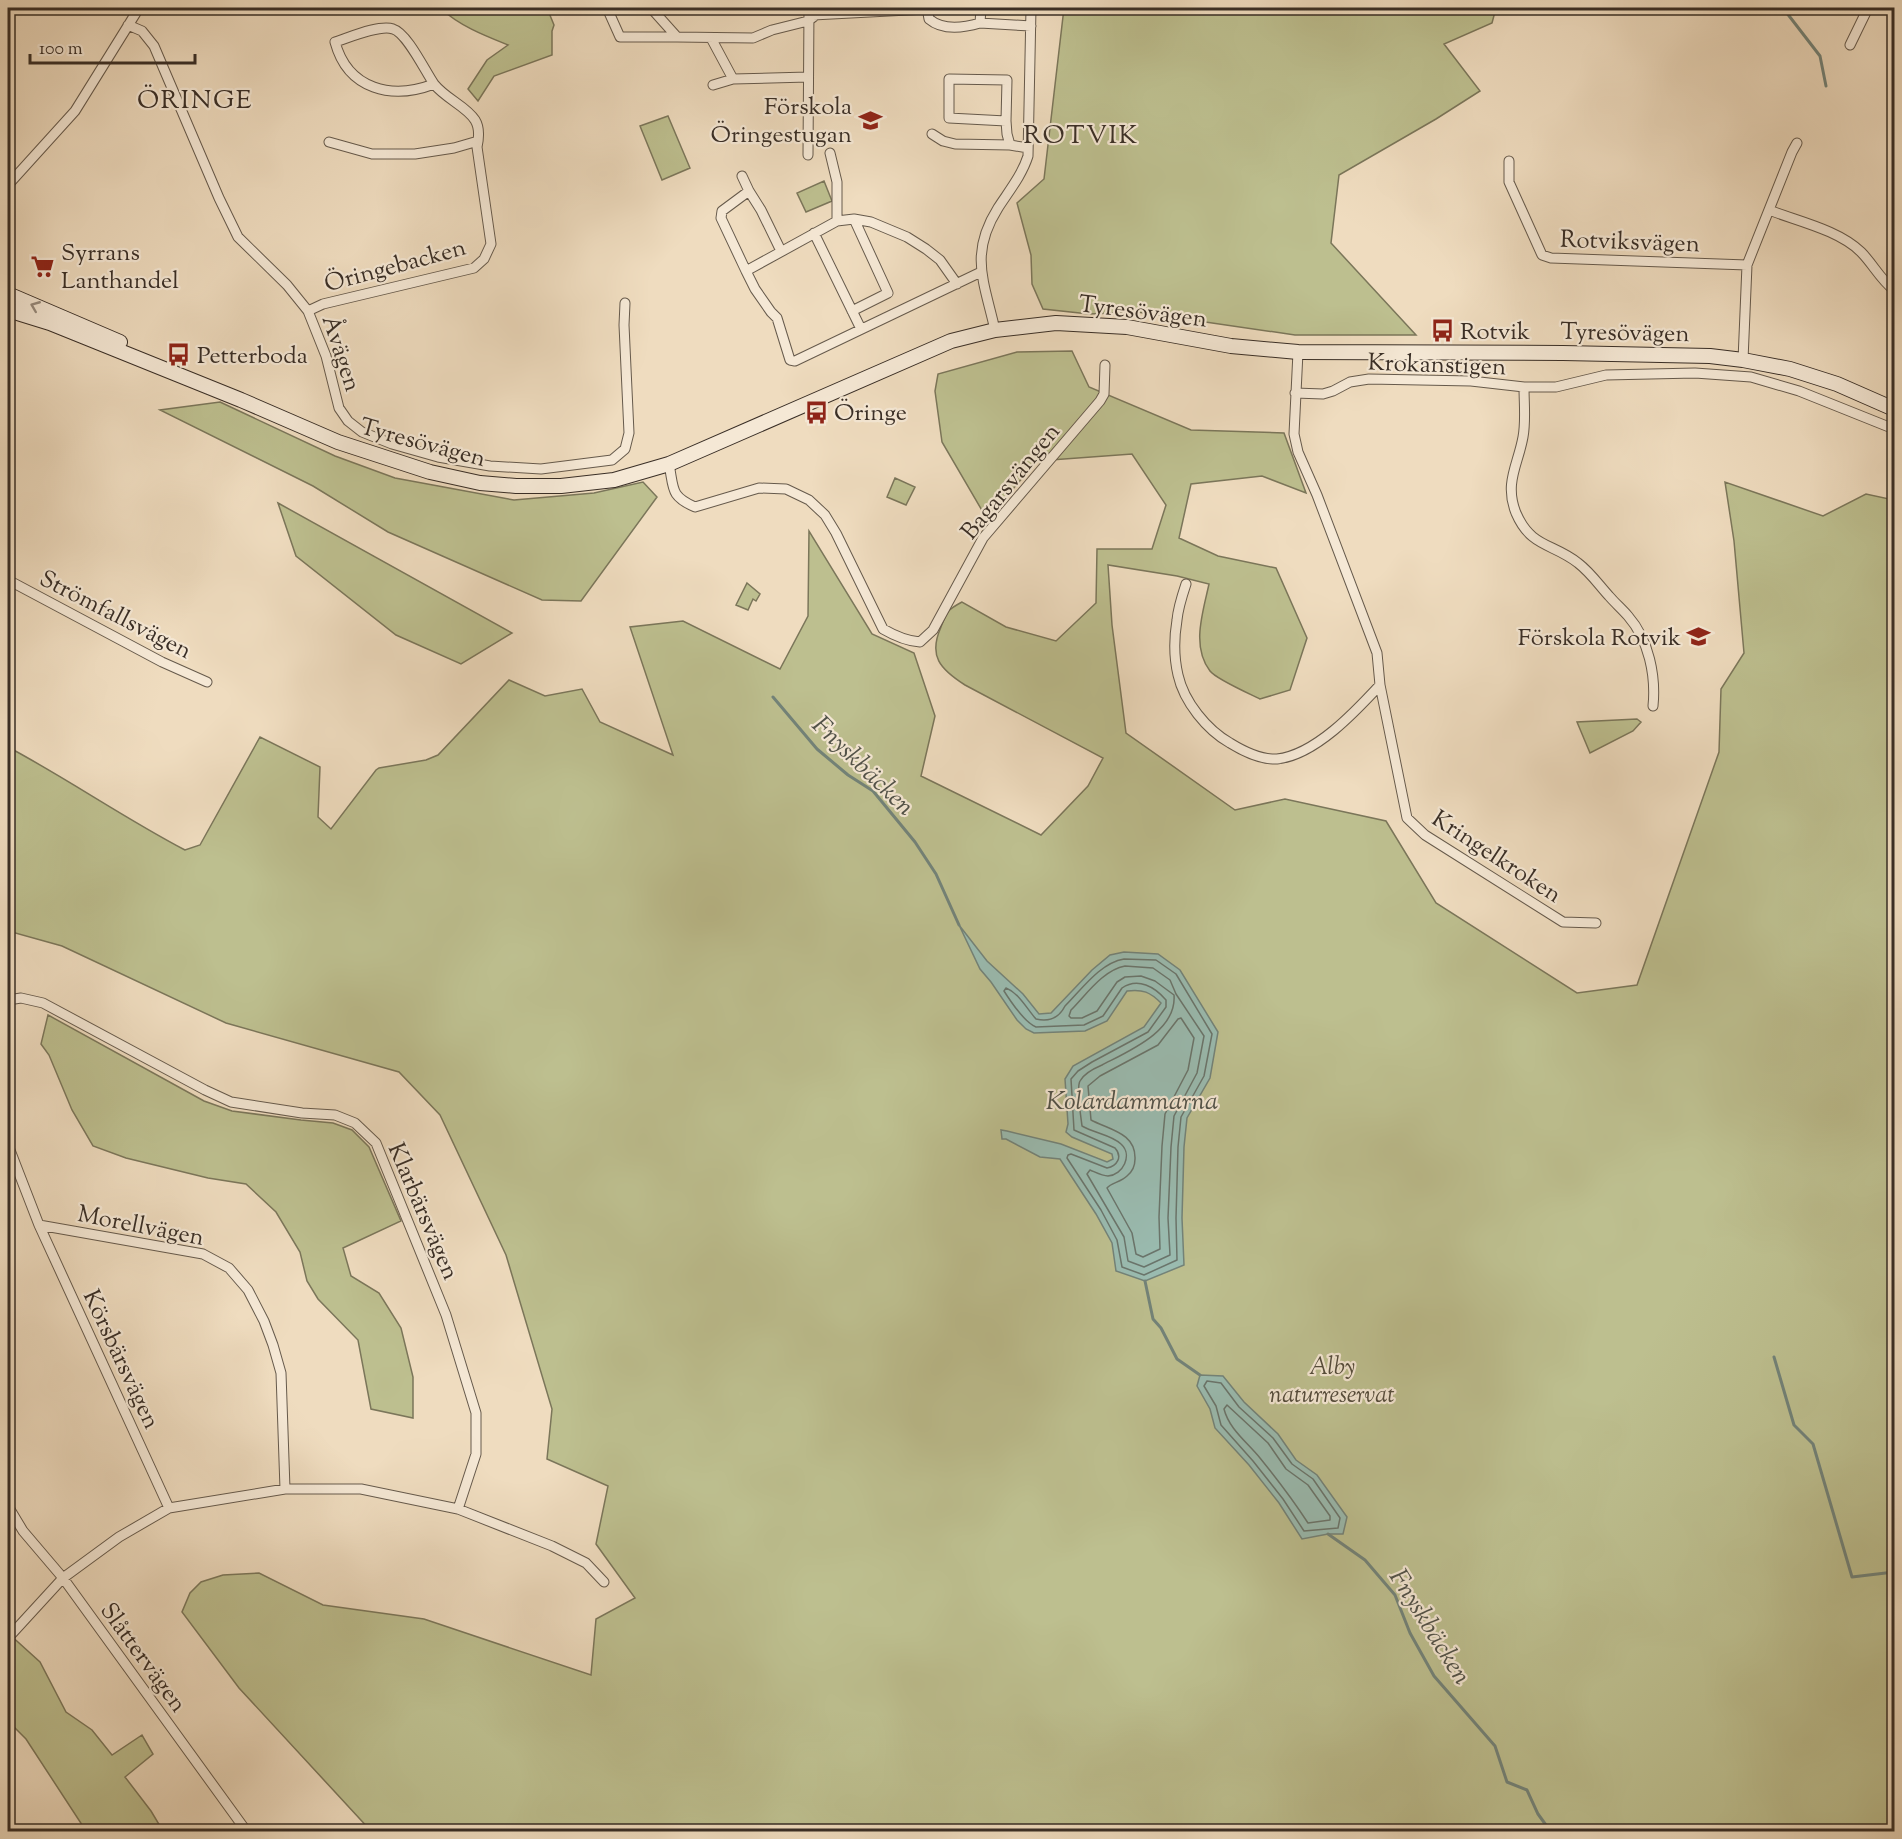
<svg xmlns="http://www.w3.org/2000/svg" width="1902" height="1839" viewBox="0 0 1902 1839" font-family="'Sorts Mill Goudy',serif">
	<rect width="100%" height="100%" fill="#efdcbf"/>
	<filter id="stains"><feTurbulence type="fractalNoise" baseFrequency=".00333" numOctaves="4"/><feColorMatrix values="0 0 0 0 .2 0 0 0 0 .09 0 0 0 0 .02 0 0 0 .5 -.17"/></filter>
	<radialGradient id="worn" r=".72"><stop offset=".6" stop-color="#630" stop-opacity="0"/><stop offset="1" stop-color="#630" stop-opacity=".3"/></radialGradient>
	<!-- green -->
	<path fill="#bdbf8f" stroke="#7b765a" stroke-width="1.5" d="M440,8H547L554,25L552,31V55L494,76L478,101L468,89L487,60L508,45C483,35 460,26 440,8Z
		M1064,8H1496L1492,23L1444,44L1480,91L1436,119L1339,175L1331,243L1416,335H1295L1137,312L1089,314L1043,309L1032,284L1031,255L1017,203L1044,179Z
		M668,116L690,168L662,180L640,126Z
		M824,181L832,201L806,212L797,193Z
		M1072,351L1089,387L1191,430L1284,433L1306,493L1262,476L1191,484L1179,538L1218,556L1276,568L1307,638L1290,690L1260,699C1250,694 1216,679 1210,671C1191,646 1203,612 1209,584L1177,576L1108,565L1112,625L1126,733L1235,810L1285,799L1386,821L1436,903L1577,993L1637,985L1719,752L1721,689L1744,653L1734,541L1725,482L1823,516L1866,494L1894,500V1831H371L239,1688L182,1612L190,1593L201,1582L223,1575L259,1573L323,1605L424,1619L591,1675L596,1619L635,1598L596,1544L608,1486L547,1459L552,1409L506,1255L440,1115L399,1072L226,1023L62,946L8,931V747C68,779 124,818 185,850L200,845L260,737L320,767L318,817L331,829L376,770L379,768L426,760L438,755L509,680L545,696L582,689L600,722L673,755L630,627L683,621L780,669L808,616L809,531L872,634L914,653L935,716L921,776L1041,835L1088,786L1103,758L965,685C940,669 928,656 941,627C947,611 947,610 962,602L1006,627L1056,641L1096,603L1097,549H1152L1166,505L1132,454L1037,461L987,519L942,442L935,391L938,374L1017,352Z
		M220,402L335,456L395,478L514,500L594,493L643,482L657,497L581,601L542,600L388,532L313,486L160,410Z
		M895,478L915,487L906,505L887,497Z
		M278,503L512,633L461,664L396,635L296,556Z
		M747,583L760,594L756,601L753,599L748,610L736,605Z
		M1637,719L1641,722L1633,731L1590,753L1577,722Z
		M48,1015L204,1101L232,1111L301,1120L333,1123L352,1130L369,1147L401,1221L343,1248L351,1276L379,1293L401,1328L413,1377V1418L371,1409L358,1340L318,1299L307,1281L300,1252L276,1212L246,1184L208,1178L126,1158L93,1146L72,1110L49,1055L41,1044Z
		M8,1633L40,1662L66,1712L92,1730L112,1755L142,1735L153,1754L125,1777L151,1811L163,1831H86L26,1739L8,1721Z"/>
	<!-- water -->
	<path fill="#9abcb1" stroke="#738379" stroke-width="1.5" d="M959,925L987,961L1023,994L1039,1014L1051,1013L1092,970L1110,955L1124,952L1158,954L1180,970L1218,1032L1210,1078L1187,1118L1184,1147L1182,1218L1184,1265L1145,1281L1116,1271L1112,1243L1096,1214L1060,1159L1040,1157L1006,1139H1002L1001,1130L1007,1131L1061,1144L1107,1162L1113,1159L1112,1154L1072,1137L1066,1132L1068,1124L1065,1079L1073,1066L1144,1027L1161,1003C1150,992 1143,989 1127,991L1107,1021L1085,1031L1034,1033L1026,1029L1017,1020L991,982L980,969Z
		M1200,1375L1223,1376L1244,1402L1278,1434L1296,1460L1317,1475L1347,1517L1343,1534H1328L1302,1539L1279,1503L1249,1465L1215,1428L1210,1409L1197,1386Z"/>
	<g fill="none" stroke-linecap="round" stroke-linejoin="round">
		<!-- shore -->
		<path stroke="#6a756c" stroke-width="1.5" d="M1124,959L1156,960L1176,974L1212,1034L1204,1076L1181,1117L1178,1147L1176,1218L1177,1260L1144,1275L1122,1267L1117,1240L1101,1210L1067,1158L1068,1155L1071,1154L1107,1168C1117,1166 1123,1157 1115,1148L1074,1130L1071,1079L1078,1071L1092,1062L1148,1032L1166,1007V1000C1155,987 1138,977 1122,988L1103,1016L1084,1025L1036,1027C1024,1022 1011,1002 1004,991L1006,988C1019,993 1027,1009 1036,1019C1049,1022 1059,1018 1065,1006C1082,989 1100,963 1124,959Z
			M1125,966L1153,968L1170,980L1176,994L1204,1036L1197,1073L1174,1116L1171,1147L1168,1218L1170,1255L1144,1267L1128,1261L1124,1237L1087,1174L1090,1170C1095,1172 1102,1176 1108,1176C1123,1175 1133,1155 1121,1144C1112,1135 1094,1133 1082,1126C1081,1117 1076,1088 1080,1081C1084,1073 1095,1068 1102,1065C1129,1051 1177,1031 1174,995L1155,981L1141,976L1125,977L1117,982L1097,1011L1082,1018H1071L1069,1016L1071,1010C1086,995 1103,970 1125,966Z
			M1181,1018L1194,1038L1188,1070L1165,1114L1162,1146L1159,1217L1160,1249L1143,1257L1136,1254L1132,1233L1107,1188C1111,1183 1121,1182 1127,1176C1132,1172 1135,1166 1135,1159C1136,1133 1110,1130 1091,1120L1088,1086L1100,1076L1158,1045L1178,1019Z
			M1207,1381L1221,1383L1239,1407L1273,1438L1292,1464L1313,1479L1340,1518L1338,1528L1304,1531L1283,1499L1253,1461L1221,1425L1216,1406L1204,1386Z
			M1227,1405L1268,1443L1286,1469L1308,1485L1330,1516V1520L1308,1523C1293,1500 1277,1479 1260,1458C1247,1442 1229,1429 1224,1409Z"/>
		<!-- stream -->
		<path stroke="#738379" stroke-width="3" d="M1783,8L1820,56L1826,86
			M773,697L817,749L848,775L873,791L915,842L936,874L959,925
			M1145,1281L1153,1319L1161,1328L1177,1359L1200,1375
			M1774,1357L1794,1425L1813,1444L1852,1577L1894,1572
			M1328,1534L1365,1560L1395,1595L1410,1633L1434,1676L1495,1746L1507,1782L1527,1790L1538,1814L1551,1832"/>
		<defs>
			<path id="minor" d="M607,8L620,37H677
				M651,8L677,37L753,38L772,30L808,21L816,15
				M927,8L929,19C943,31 963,28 980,23L981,8
				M813,15L927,9
				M980,23L1031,26
				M128,25L142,31L154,46L219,198L238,237L287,285L308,311L326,356L339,408L348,421L362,432L392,444L438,457L490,466L541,469L612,460L625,449L629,433L624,325L625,303
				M711,38L733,79
				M1850,45L1868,8
				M713,85L733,79L808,77
				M1006,121L1007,80L949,79V118L1006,121L1007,134L1010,145
				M932,134L943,141L955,144L1010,145L1028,148
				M329,142L372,154H415L454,148L478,141
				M830,153L837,182V221
				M808,155L809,8
				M1509,161V182L1542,255L1551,258L1747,265
				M742,176L749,191
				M8,185L75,111L139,8
				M1769,210C1797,221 1839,230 1861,252C1873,264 1880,279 1894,290
				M814,233L861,329
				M746,271L721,218L722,211L749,191L761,210L781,251
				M957,284L940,260L926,249L907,237L871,222L854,219L837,221L746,271L755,289L771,312L777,318L790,360L795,361L981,272
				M308,311L323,304L474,268L484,259L491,244L477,147C479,138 480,128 475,120C466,106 446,99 434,84C425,71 407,33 393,29C380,24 348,38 335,42C348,90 392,100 434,84
				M852,311L888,293L854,219
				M995,330C984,281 969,254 998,208C1009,191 1022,175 1028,156L1031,8
				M1298,352L1294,434L1298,452L1317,495L1377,653L1380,685L1407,818L1425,835L1563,922L1596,923
				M1743,360L1747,265L1792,152L1797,143
				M1524,387H1556L1606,375L1695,373L1751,377L1799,391L1894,429
				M1295,393L1323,394L1333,391L1350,382L1369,379L1471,381L1524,387C1524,404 1526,421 1523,437C1518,465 1504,483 1516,513C1531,548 1553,543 1578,563C1590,572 1599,585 1609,596C1615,603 1622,609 1628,616C1649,640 1656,676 1653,706
				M669,464C674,489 670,496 695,507L759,488L786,489L809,500L825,515L836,533L883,629C895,636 906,641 920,642L933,630L983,538L1100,401L1104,394L1105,365
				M8,580L162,662L207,682
				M1186,584C1182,596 1178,608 1177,620C1174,638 1174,658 1178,675C1184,702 1207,730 1230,743C1243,751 1260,760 1277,759C1315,755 1355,712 1380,685
				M8,1000L21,998L43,1003L205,1090L231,1102L302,1113L335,1115L355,1123L376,1143L446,1315L476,1413V1454L458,1509
				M8,1145L39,1225L203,1254L229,1268L248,1290L264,1321L273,1345L281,1373L285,1489
				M39,1225L169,1508
				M8,1506L23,1531L63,1578L247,1832
				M8,1638L63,1578L119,1537L169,1508L285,1489H361L458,1509L552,1546L586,1563L604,1582"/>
			<path id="secondary" d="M8,294L120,342
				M8,310L50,323L241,400L338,442L430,472L480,483L516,486H561L614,480L669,464L951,341L995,330L1056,323L1127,327L1231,346L1298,352L1563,353L1710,356L1743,360L1790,369L1837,384L1894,409"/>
		</defs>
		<!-- minor casing -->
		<use href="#minor" stroke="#665a4c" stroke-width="11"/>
		<!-- secondary casing -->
		<use href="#secondary" stroke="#392e26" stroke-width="16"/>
		<!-- minor -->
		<use href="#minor" stroke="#f5e8d5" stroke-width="9"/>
		<!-- secondary -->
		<use href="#secondary" stroke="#f5e8d5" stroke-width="14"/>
	</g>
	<!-- one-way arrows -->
	<defs><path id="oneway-chevron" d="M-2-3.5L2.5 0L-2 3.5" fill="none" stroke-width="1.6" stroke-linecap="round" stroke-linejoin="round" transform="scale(1.5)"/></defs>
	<use stroke="#978b7e" href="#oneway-chevron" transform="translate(35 306) rotate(-158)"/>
	<!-- icons -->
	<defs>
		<symbol id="school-bare" viewBox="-9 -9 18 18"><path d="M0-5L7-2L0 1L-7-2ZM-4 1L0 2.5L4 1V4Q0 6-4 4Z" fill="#8f2418" stroke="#f5e8d5" stroke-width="2.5" paint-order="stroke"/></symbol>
		<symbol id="supermarket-bare" viewBox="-9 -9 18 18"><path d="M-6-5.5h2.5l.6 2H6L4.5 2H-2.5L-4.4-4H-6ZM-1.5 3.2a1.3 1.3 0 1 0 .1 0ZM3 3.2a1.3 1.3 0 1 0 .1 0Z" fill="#8f2418" stroke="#f5e8d5" stroke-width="2.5" paint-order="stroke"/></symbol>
		<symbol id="bus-bare" viewBox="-9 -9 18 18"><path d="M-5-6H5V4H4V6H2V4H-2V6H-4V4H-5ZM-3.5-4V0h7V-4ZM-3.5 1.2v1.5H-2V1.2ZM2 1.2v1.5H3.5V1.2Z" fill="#8f2418" stroke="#f5e8d5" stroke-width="2.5" paint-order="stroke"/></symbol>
	</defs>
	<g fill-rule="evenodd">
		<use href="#school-bare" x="854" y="104" width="33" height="33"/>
		<use href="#supermarket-bare" x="26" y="250" width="33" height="33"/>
		<use href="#bus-bare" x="1426" y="314" width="33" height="33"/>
		<use href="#bus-bare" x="162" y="338" width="33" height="33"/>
		<use href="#bus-bare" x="800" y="396" width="33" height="33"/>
		<use href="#school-bare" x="1682" y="620" width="33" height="33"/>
	</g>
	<g text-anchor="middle" stroke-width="4.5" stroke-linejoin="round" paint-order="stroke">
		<!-- poi labels -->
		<g font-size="24" fill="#392e26" stroke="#f5e8d5" text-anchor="start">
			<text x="852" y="114" text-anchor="end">Förskola<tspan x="852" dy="28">Öringestugan</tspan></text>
			<text x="61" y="260">Syrrans<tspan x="61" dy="28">Lanthandel</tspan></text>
			<text x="1460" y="339">Rotvik</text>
			<text x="197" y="363">Petterboda</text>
			<text x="834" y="420">Öringe</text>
			<text x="1681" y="645" text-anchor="end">Förskola Rotvik</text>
		</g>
		<!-- street labels -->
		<g font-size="24" fill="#392e26" stroke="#f5e8d5">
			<text transform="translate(1630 241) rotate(2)" y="8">Rotviksvägen</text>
			<text transform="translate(395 265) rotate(-15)" y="8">Öringebacken</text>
			<text transform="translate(1143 311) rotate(7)" y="8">Tyresövägen</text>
			<text transform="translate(1625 332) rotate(1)" y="8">Tyresövägen</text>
			<text transform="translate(342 353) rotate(72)" y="8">Åvägen</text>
			<text transform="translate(1437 364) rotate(2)" y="8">Krokanstigen</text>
			<text transform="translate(423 442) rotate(15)" y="8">Tyresövägen</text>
			<text transform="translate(1010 481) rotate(-51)" y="8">Bagarsvängen</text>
			<text transform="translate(116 614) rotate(27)" y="8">Strömfallsvägen</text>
			<text transform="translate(1497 856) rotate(33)" y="8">Kringelkroken</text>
			<text transform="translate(424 1211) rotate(67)" y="8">Klarbärsvägen</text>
			<text transform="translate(141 1225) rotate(11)" y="8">Morellvägen</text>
			<text transform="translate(122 1359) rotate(65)" y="8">Körsbärsvägen</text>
			<text transform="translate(144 1657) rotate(54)" y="8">Slåttervägen</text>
		</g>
		<!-- park labels -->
		<g font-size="24" font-style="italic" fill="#534b3b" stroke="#f5e8d5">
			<text x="1332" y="1374">Alby<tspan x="1332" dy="28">naturreservat</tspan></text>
		</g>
		<!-- neighbourhood labels -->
		<g font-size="26" letter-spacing="1.5" fill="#392e26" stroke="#f5e8d5">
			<text x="195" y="108">ÖRINGE</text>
			<text x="1081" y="143">ROTVIK</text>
		</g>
		<!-- water labels -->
		<g font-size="26" font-style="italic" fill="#515249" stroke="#f5e8d5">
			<text transform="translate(864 765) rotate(44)" y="9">Fnyskbäcken</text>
			<text x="1132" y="1109">Kolardammarna</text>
			<text transform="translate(1431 1626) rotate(58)" y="9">Fnyskbäcken</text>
		</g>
	</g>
	<!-- margin -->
	<rect width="1902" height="1839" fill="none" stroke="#efdcbf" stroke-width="30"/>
	<rect x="9" y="9" width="1884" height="1821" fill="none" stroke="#392e26" stroke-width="3"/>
	<rect x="15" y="15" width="1872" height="1809" fill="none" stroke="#392e26" stroke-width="1.5"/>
	<!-- scale -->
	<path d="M30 54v9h165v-9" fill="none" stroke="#392e26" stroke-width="3"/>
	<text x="39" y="54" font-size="18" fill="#392e26" stroke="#f5e8d5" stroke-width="4.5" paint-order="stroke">100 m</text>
	<rect width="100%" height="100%" filter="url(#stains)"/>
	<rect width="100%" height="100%" fill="url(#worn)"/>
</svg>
